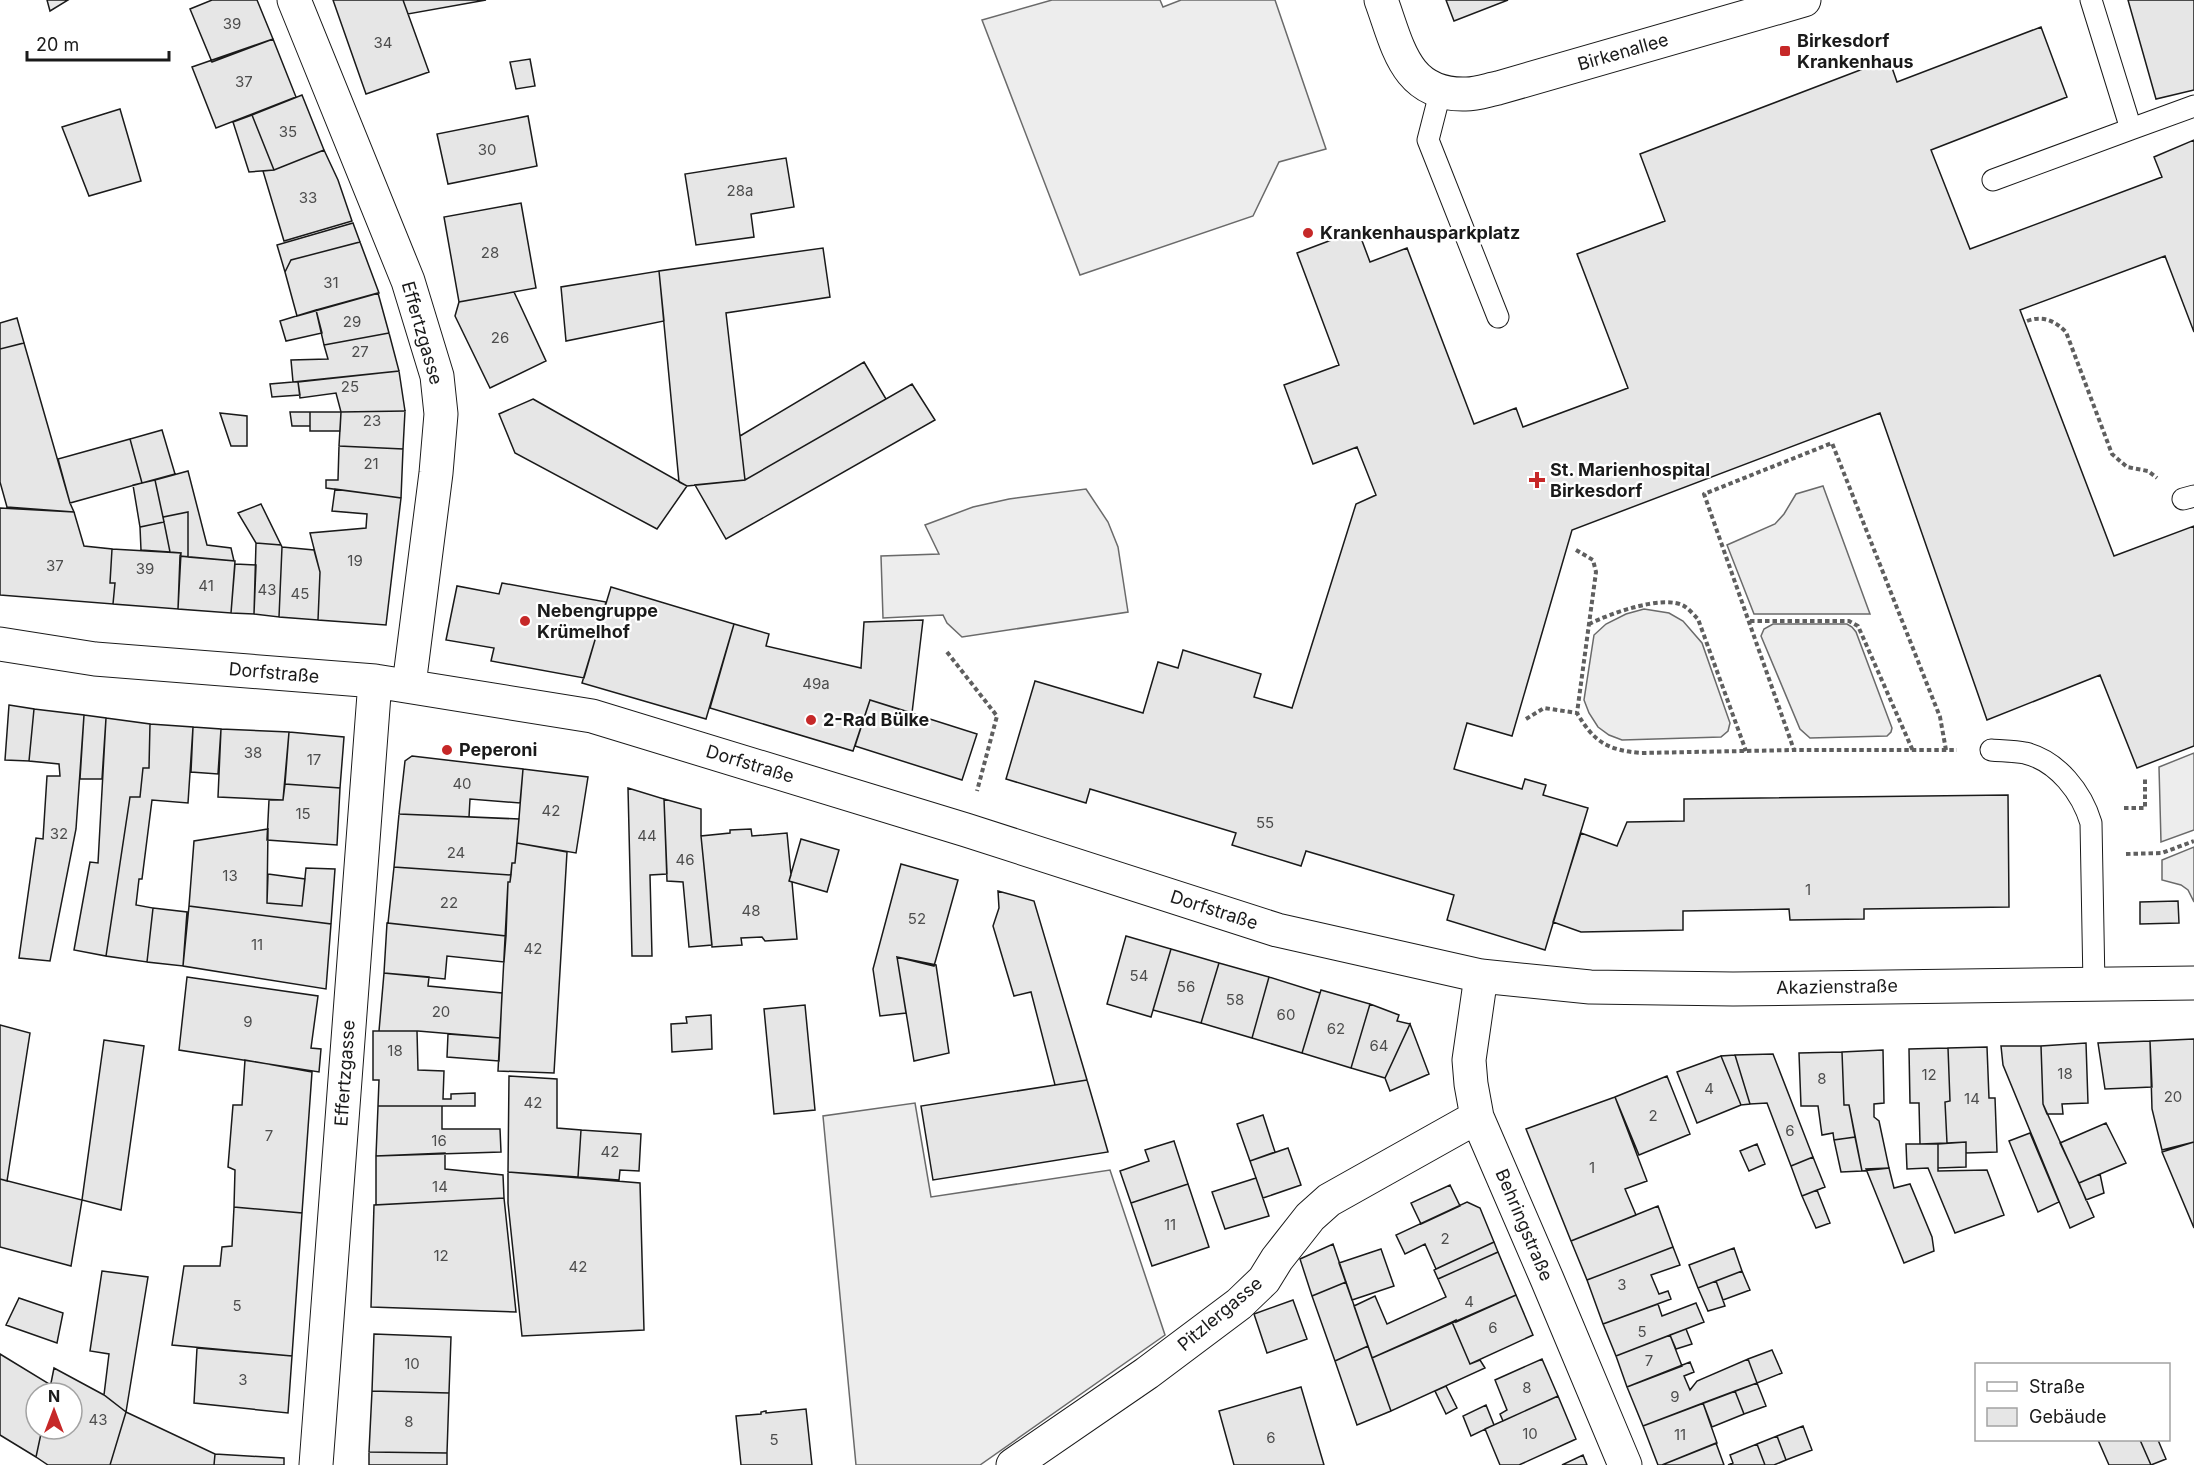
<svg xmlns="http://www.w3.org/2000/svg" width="2194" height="1465" viewBox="0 0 2194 1465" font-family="Inter,sans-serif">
	<rect width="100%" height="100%" fill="#fff"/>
	<!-- built -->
	<path fill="#ededed" stroke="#6a6a6a" stroke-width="1.5" d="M1052,0H1160L1163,7L1181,0H1275L1326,149L1279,162L1253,216L1080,275L982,20Z
		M1823,486L1870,614H1754L1727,545L1775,524L1784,514L1796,494Z
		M1086,489L1108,522L1118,547L1128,612L962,637L947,623L943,615L883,618L881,556L939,554L925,525L973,507L1009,499Z
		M1644,609L1669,613L1683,621L1702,643L1730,723L1728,731L1721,737L1622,740L1609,735L1598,727L1589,713L1584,700L1594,635L1606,624L1626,614Z
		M1773,624H1847L1852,627L1856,632L1892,728L1891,732L1887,736L1810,738L1800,729L1761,636L1764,629Z
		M2194,753V830L2161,842L2159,767Z
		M2194,847V902L2188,890L2181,885L2162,880V860Z
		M915,1103L931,1197L1110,1170L1165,1335L980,1465H856L823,1116Z"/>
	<!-- building -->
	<path fill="#e6e6e6" stroke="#1a1a1a" stroke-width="1.5" d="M47,0H68L50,11Z
		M212,0H257L273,39L212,62L190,9Z
		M333,0H403L429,72L366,94Z
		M403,0H486L408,14Z
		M1446,0H1508L1454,21Z
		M2128,0H2194V90L2156,99Z
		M2041,27L2067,97L1931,150L1970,249L2162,177L2154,157L2194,140V332L2165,256L2020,310L2114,556L2194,526V746L2137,768L2100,675L1987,720L1880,413L1572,530L1512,736L1467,723L1454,769L1522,789L1525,779L1546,785L1543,795L1588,808L1545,950L1447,920L1454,895L1306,851L1301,866L1232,845L1236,833L1090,789L1086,803L1006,779L1035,681L1143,713L1158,662L1178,668L1183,650L1261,674L1254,697L1292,708L1356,504L1376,495L1357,447L1313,464L1284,385L1339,365L1297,253L1358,230L1370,262L1407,248L1474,424L1516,408L1523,427L1628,388L1577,254L1665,221L1640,154L1889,59L1897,82Z
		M273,39L296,97L216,128L192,67Z
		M530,59L535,86L516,89L510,62Z
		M302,95L324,150L274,170L252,115Z
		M120,109L141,181L89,196L62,127Z
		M252,115L274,170L249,172L233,122Z
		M528,116L537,166L448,184L437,134Z
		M324,150L338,180L352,221L284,241L263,171L274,170Z
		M786,158L794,207L751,214L754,237L696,245L685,174Z
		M521,203L536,288L459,302L444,217Z
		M353,223L360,242L291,260L285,272L277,245Z
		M360,242L379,293L297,316L285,272L291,260Z
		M823,248L830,297L726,313L745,480L687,486L679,482L659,271Z
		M659,271L664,321L566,341L561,287Z
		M514,292L546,361L490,388L455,316L459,302Z
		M378,293L389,333L324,345L316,310Z
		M316,310L322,333L286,341L280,321Z
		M17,318L24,343L0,349V323Z
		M389,333L399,371L293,382L291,360L328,359L324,345Z
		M24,343L70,503L74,512L7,507L0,482V349Z
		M864,362L886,399L745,480L740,436Z
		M399,371L405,411L341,412L336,393L300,398L298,382Z
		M293,382H298L300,395L272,397L270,384Z
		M912,384L935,420L726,539L695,485L745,480Z
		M533,399L687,486L657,529L515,453L499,414Z
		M405,411L403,449L339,446L341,412Z
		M290,412H310V426H292Z
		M310,412H341L340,431H310Z
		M220,413L247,416V446H231Z
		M162,430L175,474L142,483L130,439Z
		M130,439L142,483L70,503L58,459Z
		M339,446L403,449L401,498L326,488V480H338Z
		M188,471L207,545L231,548L234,561L188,557V512L163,517L155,480Z
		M155,480L164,522L140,527L133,485Z
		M335,489L401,498L386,625L318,620L320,572L310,533L366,528L367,514L332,511Z
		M261,504L281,545L256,543L238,513Z
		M0,508L74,512L84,546L112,549L110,583H115L113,604L0,595Z
		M188,512V557L180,556L181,553L170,552L163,517Z
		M164,522L170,552L141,550L140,527Z
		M256,543L281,545L282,547L279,617L254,614Z
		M282,547L314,550L320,572L318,620L279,617Z
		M112,549L181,553L178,609L113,604L115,583H110Z
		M180,556L235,561L231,613L178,609Z
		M235,564L256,565L254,614L231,613Z
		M502,583L606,602L584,678L491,661L494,648L446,640L457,586L499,594Z
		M611,587L734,624L706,719L582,683Z
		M923,620L912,713L870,700L853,751L710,708L734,624L769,634L766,646L861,668L864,622Z
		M870,700L977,734L962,780L855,746Z
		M9,705L34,709L29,761L5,760Z
		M34,709L84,715L76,829L50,961L19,958L36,838L43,839L47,776H60L59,764L29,761Z
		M84,715L106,718L102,779H80Z
		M106,718L150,724L149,768H143L140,797H130L106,956L74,950L90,862L98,863Z
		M150,724L193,727L188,803L152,800L142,879H139L136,905L153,908L147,962L106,956L130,797H140L143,768H149Z
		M193,727L221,729L218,774L191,772Z
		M221,729L289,732L283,800L218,797Z
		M289,732L344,737L340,788L285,784Z
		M412,756L523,769L520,803L470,799L469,817L399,814L405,761Z
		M523,769L588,777L576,853L517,843Z
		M285,784L340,788L337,845L267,840L269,800H283Z
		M628,788L664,799L667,874L650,875L652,956H632Z
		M2008,795L2009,907L1864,909V919L1790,920L1789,909L1683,911V930L1581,932L1553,922L1581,833L1617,846L1627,822L1684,821V799Z
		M664,799L701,809V836L712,945L689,947L683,882L667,881Z
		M399,814L519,819L515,863H512L511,875L394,867Z
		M268,829L267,903L302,906L306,868L335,869L331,924L189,906L194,841Z
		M751,829L752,836L787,833L791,875L789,881L792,882L797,939L765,941L762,937L741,938L742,945L712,947L701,836L730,833V830Z
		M801,839L839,850L827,892L789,881Z
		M517,843L567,852L554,1073L498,1071L508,882H510L512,863H515Z
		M901,864L958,880L934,966L897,957L906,1013L880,1016L873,969Z
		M394,867L511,875L510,882H508L506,936L388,923Z
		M268,874L305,879L302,906L267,903Z
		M998,891L1034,901L1087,1080L1055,1085L1031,992L1014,996L993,926L999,908Z
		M2178,901L2179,923L2140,924V902Z
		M189,906L331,924L326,989L183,966Z
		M153,908L187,912L183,966L147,962Z
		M387,923L506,936L504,962L447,956L445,979L384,973Z
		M1126,936L1171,949L1151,1017L1107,1004Z
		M1171,949L1219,963L1201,1023L1153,1010Z
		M897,957L936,965L949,1053L914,1061Z
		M1219,963L1269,977L1252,1038L1201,1023Z
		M384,973L429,977L428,986L502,993L500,1038L418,1031H379Z
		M187,977L318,996L311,1048L321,1049L319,1072L179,1050Z
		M1269,977L1320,993L1302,1053L1252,1038Z
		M1321,990L1370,1004L1351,1068L1302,1053Z
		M1370,1004L1399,1015L1397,1021L1410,1024L1385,1078L1351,1068Z
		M805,1005L815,1110L774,1114L764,1009Z
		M711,1015L712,1049L672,1052L671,1024L687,1023L686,1017Z
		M1410,1024L1429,1074L1390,1091L1385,1078Z
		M0,1025L30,1033L7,1181L0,1179Z
		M373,1031H417L418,1070L444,1071L443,1099H451V1094L475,1093V1106H378L379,1080H373Z
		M448,1034L500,1038L499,1061L447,1057Z
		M2194,1039V1142L2162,1150L2152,1109L2150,1041Z
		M104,1040L144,1046L121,1210L82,1200Z
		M2150,1041L2152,1087L2105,1089L2098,1043Z
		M2086,1043L2088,1103L2062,1104L2063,1114H2047L2043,1104L2041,1046Z
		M2001,1046H2041L2043,1104L2094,1217L2070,1228L2003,1065Z
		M1987,1047L1989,1098H1995L1997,1152L1966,1153V1142L1947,1143L1945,1102L1950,1101L1948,1048Z
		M1948,1048L1950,1101L1945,1102L1947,1143L1920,1144L1919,1103H1910L1909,1049Z
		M1883,1050L1884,1103L1874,1104V1117L1879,1121L1889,1168L1862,1171L1849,1105H1844L1842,1052Z
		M1842,1052L1844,1105H1849L1855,1137L1834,1140L1833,1133L1822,1135L1818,1106H1801L1799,1053Z
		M1773,1054L1813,1157L1791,1166L1767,1103L1750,1104L1735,1055Z
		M1735,1055L1750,1104L1741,1105L1721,1056Z
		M1721,1056L1741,1105L1697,1123L1677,1072Z
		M245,1060L312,1072L302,1213L234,1207L235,1170L228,1167L233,1105H242Z
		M509,1076L557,1079V1128L581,1130L578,1177L508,1172Z
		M1667,1076L1690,1134L1639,1155L1615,1097Z
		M1087,1080L1108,1152L933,1180L921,1106Z
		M1615,1097L1647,1181L1625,1189L1636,1215L1571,1241L1526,1129Z
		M378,1106H442V1129H500L501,1152L376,1156Z
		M1263,1115L1275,1152L1250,1161L1237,1124Z
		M2106,1123L2126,1163L2079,1183L2060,1143Z
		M581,1130L641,1134L639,1171L620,1170L619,1180L578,1177Z
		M2030,1133L2059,1202L2038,1212L2009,1141Z
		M1855,1137L1862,1171L1841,1172L1834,1140Z
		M1174,1141L1188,1184L1131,1203L1120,1171L1149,1161L1145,1150Z
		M1966,1142V1167L1938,1168V1144Z
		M2194,1142V1228L2162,1152Z
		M1757,1144L1765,1164L1749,1171L1740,1151Z
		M1906,1144H1938V1171L1987,1170L2004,1215L1955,1233L1928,1168L1907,1169Z
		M1288,1148L1301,1185L1263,1198L1250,1161Z
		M445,1153V1169L503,1175L504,1198L376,1205V1156Z
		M1813,1157L1825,1187L1802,1196L1791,1166Z
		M1889,1168L1894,1188L1910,1184L1932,1237L1934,1251L1904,1263L1866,1169Z
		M508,1172L640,1183L644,1330L522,1336L508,1203Z
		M2100,1174L2104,1193L2086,1200L2079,1183Z
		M1256,1178L1269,1216L1225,1229L1212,1192Z
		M0,1179L82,1200L71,1266L0,1247Z
		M1188,1184L1209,1247L1152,1266L1131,1203Z
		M1450,1185L1460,1206L1421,1224L1411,1203Z
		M1817,1190L1830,1223L1816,1228L1802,1196Z
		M504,1198L516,1312L371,1307L374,1205Z
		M1467,1202L1480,1208L1494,1242L1436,1269L1425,1244L1405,1254L1396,1235Z
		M1658,1206L1673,1247L1587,1280L1571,1241Z
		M234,1207L302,1213L292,1356L172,1345L184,1266H220L222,1247L232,1246Z
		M1494,1242L1498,1252L1438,1279L1434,1270Z
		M1333,1244L1346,1282L1312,1296L1300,1259Z
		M1673,1247L1680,1265L1651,1275L1659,1294L1668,1291L1671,1299L1603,1324L1587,1280Z
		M1734,1248L1742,1271L1698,1288L1689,1265Z
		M1381,1249L1394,1286L1352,1300L1339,1263Z
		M1498,1252L1516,1295L1372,1358L1354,1306L1375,1296L1387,1324L1446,1297L1438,1279Z
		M102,1271L148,1277L126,1412L104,1395L109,1354L90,1351Z
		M1742,1271L1750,1290L1723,1300L1716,1281Z
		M1716,1281L1725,1306L1708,1311L1698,1288Z
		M1346,1282L1368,1346L1335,1361L1312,1296Z
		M1516,1295L1533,1335L1470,1364L1452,1322L1456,1320V1322Z
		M19,1298L63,1313L57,1343L6,1325Z
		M1293,1300L1307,1339L1267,1353L1254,1314Z
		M1696,1303L1704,1322L1616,1356L1603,1324L1658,1304L1662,1316Z
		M1452,1322L1470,1364L1480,1360L1485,1368L1391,1411L1372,1358Z
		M1686,1329L1692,1344L1676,1349L1670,1335Z
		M374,1334L451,1337L449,1393L372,1391Z
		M1670,1335L1682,1366L1627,1387L1616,1356Z
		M1368,1346L1391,1411L1357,1425L1335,1361Z
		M197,1348L292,1356L288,1413L194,1403Z
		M1772,1350L1782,1373L1757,1383L1748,1359Z
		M0,1354L51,1385L49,1393H36V1429H42L36,1457L0,1435Z
		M1542,1359L1558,1396L1503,1421L1500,1414L1507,1410L1495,1380Z
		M1748,1359L1757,1383L1643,1426L1627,1387L1690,1362L1694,1372L1684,1376L1690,1390L1697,1381Z
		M54,1368L104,1395L126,1412L110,1465H48L36,1457L42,1429H72V1393H49Z
		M1757,1383L1766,1406L1744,1414L1735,1391Z
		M1446,1386L1457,1408L1446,1414L1435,1391Z
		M1301,1387L1324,1465H1234L1219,1411Z
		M372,1391L449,1393L447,1453L369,1452Z
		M1735,1391L1744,1414L1712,1427L1703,1403Z
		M1558,1396L1576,1439L1519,1465H1500L1485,1429Z
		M1703,1403L1717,1443L1662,1465H1658L1643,1426Z
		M1486,1405L1494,1425L1471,1436L1463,1416Z
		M806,1409L812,1465H741L736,1416L761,1414V1412L766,1411V1413Z
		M126,1412L215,1454L214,1465H110Z
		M1803,1426L1812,1450L1786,1460L1777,1436Z
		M1777,1436L1786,1460L1774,1465H1765L1757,1444Z
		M2098,1440H2140L2151,1465H2109Z
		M2140,1440H2158L2166,1459L2151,1465Z
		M1716,1443L1724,1465H1662Z
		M1757,1444L1765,1465H1728L1733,1463L1730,1455Z
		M369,1452L447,1453V1465H369Z
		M215,1454L284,1458V1465H214Z
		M1583,1455L1587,1465H1562Z"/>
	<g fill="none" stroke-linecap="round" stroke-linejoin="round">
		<defs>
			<path id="service" d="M1440,93L1428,140L1498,317
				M2131,129L2194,106
				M1993,180L2131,129L2091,0
				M2183,499L2194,496
				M1991,750C2002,751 2014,751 2025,753C2058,761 2082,793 2091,823L2094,985"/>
			<path id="minor" d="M294,0L408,281L437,376L441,414L436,473L409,685
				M1381,0C1398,46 1405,96 1466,94C1476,94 1488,90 1498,88L1804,0
				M0,644L95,659L375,681L592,716L966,830L1277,930L1481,976L1590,987L1733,989L2194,983
				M1481,976L1469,1060L1471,1084L1477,1117L1547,1279L1625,1465
				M316,1465L375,681
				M1013,1465L1147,1373L1239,1304L1264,1280L1277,1259L1310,1217L1329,1200L1477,1117"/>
		</defs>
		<!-- service casing -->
		<use href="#service" stroke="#1a1a1a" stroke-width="23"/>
		<!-- minor casing -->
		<use href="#minor" stroke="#1a1a1a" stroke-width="35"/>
		<!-- path -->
		<path stroke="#5f5f5f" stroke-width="4" stroke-dasharray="4.5 3" stroke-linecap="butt" d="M2027,321C2043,315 2055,321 2066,332L2112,454L2127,467L2148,471L2157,478
			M1576,550L1593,560L1596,572L1577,713C1594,742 1607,750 1641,753L1794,750
			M1750,621H1849L1858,626L1913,751
			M1589,624C1609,614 1663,594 1684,606C1689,609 1694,615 1698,619L1746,751
			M947,652L997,716L977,791
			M1526,719L1544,708L1577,713
			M1946,750L1940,717L1832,443L1704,494L1794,750H1957
			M2124,808H2145V777
			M2126,854L2162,853L2194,841"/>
		<!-- service -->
		<use href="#service" stroke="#fff" stroke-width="21"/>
		<!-- minor -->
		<use href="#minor" stroke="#fff" stroke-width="33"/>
	</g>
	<!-- markers -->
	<g fill="#c62828" stroke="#fff" stroke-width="2">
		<rect x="1779" y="45" width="12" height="12" rx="3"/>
		<circle cx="1308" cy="233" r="6"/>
		<path d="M1534 471h6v6h6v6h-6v6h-6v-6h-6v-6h6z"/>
		<circle cx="525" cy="621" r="6"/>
		<circle cx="811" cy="720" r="6"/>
		<circle cx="447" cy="750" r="6"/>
	</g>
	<g text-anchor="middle" stroke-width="4.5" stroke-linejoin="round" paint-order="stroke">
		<!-- number labels -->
		<g font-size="15" fill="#4d4d4d">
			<text x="232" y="29">39</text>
			<text x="383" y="48">34</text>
			<text x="244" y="87">37</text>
			<text x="288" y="137">35</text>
			<text x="487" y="155">30</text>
			<text x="740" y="196">28a</text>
			<text x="308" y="203">33</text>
			<text x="490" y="258">28</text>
			<text x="331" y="288">31</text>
			<text x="352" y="327">29</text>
			<text x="500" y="343">26</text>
			<text x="360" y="357">27</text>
			<text x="350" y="392">25</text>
			<text x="372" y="426">23</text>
			<text x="371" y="469">21</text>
			<text x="355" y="566">19</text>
			<text x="55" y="571">37</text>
			<text x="145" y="574">39</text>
			<text x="206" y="591">41</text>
			<text x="267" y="595">43</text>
			<text x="300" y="599">45</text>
			<text x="816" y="689">49a</text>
			<text x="253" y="758">38</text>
			<text x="314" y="765">17</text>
			<text x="462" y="789">40</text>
			<text x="551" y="816">42</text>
			<text x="303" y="819">15</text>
			<text x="1265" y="828">55</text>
			<text x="59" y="839">32</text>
			<text x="647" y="841">44</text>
			<text x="456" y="858">24</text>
			<text x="685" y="865">46</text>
			<text x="230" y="881">13</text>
			<text x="1808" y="895">1</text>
			<text x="449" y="908">22</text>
			<text x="751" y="916">48</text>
			<text x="917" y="924">52</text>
			<text x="257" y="950">11</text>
			<text x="533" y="954">42</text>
			<text x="1139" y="981">54</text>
			<text x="1186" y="992">56</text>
			<text x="1235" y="1005">58</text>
			<text x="441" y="1017">20</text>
			<text x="1286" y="1020">60</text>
			<text x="248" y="1027">9</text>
			<text x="1336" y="1034">62</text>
			<text x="1379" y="1051">64</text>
			<text x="395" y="1056">18</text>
			<text x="2065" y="1079">18</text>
			<text x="1929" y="1080">12</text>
			<text x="1822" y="1084">8</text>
			<text x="1709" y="1094">4</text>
			<text x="2173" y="1102">20</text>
			<text x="1972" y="1104">14</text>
			<text x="533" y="1108">42</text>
			<text x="1653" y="1121">2</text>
			<text x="1790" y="1136">6</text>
			<text x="269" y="1141">7</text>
			<text x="439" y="1146">16</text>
			<text x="610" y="1157">42</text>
			<text x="1592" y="1173">1</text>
			<text x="440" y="1192">14</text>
			<text x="1170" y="1230">11</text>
			<text x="1445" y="1244">2</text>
			<text x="441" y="1261">12</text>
			<text x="578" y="1272">42</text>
			<text x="1622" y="1290">3</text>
			<text x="1469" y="1307">4</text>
			<text x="237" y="1311">5</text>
			<text x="1493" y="1333">6</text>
			<text x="1642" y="1337">5</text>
			<text x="1649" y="1366">7</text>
			<text x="412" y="1369">10</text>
			<text x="243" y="1385">3</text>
			<text x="1527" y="1393">8</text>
			<text x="1675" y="1402">9</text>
			<text x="98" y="1425">43</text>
			<text x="409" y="1427">8</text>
			<text x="1530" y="1439">10</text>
			<text x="1680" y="1440">11</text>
			<text x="1271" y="1443">6</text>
			<text x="774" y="1445">5</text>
		</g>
		<!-- poi labels -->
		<g font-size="18" font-weight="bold" fill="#1a1a1a" stroke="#fff" text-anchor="start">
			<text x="1797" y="47">Birkesdorf<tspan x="1797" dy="21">Krankenhaus</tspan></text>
			<text x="1320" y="239">Krankenhausparkplatz</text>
			<text x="1550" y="476">St. Marienhospital<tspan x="1550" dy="21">Birkesdorf</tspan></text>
			<text x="537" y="617">Nebengruppe<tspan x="537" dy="21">Krümelhof</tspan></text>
			<text x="823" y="726">2-Rad Bülke</text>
			<text x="459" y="756">Peperoni</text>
		</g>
		<!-- street labels -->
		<g font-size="18" fill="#1a1a1a" stroke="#fff">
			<text transform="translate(1623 52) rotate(-16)" y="6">Birkenallee</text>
			<text transform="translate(422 333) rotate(74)" y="6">Effertzgasse</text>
			<text transform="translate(274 673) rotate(5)" y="6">Dorfstraße</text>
			<text transform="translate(750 764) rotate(17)" y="6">Dorfstraße</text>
			<text transform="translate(1214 910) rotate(18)" y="6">Dorfstraße</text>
			<text transform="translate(1837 987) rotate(-1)" y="6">Akazienstraße</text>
			<text transform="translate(345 1073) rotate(-86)" y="6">Effertzgasse</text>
			<text transform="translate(1524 1225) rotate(67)" y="6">Behringstraße</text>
			<text transform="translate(1220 1314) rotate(-40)" y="6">Pitzlergasse</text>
		</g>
	</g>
	<!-- legend -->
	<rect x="1975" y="1363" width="195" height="78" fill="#ffffff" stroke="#a3a3a3" stroke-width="1.5"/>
	<rect x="1987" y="1382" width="30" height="9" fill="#ffffff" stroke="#a3a3a3" stroke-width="1.5"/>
	<text x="2029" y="1393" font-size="18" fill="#1a1a1a">Straße</text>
	<rect x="1987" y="1408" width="30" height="18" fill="#e6e6e6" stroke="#a3a3a3" stroke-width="1.5"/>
	<text x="2029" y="1423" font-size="18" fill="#1a1a1a">Gebäude</text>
	<!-- north arrow -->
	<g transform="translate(54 1411)"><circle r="28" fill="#ffffff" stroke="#a3a3a3" stroke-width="1.5"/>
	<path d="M0-4.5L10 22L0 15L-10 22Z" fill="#c62828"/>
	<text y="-9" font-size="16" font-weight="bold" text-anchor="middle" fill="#1a1a1a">N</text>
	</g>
	<!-- scale -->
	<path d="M27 51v9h142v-9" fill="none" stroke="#1a1a1a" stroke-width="3"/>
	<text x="36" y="51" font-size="18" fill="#1a1a1a" stroke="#ffffff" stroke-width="4.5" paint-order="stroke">20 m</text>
</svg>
